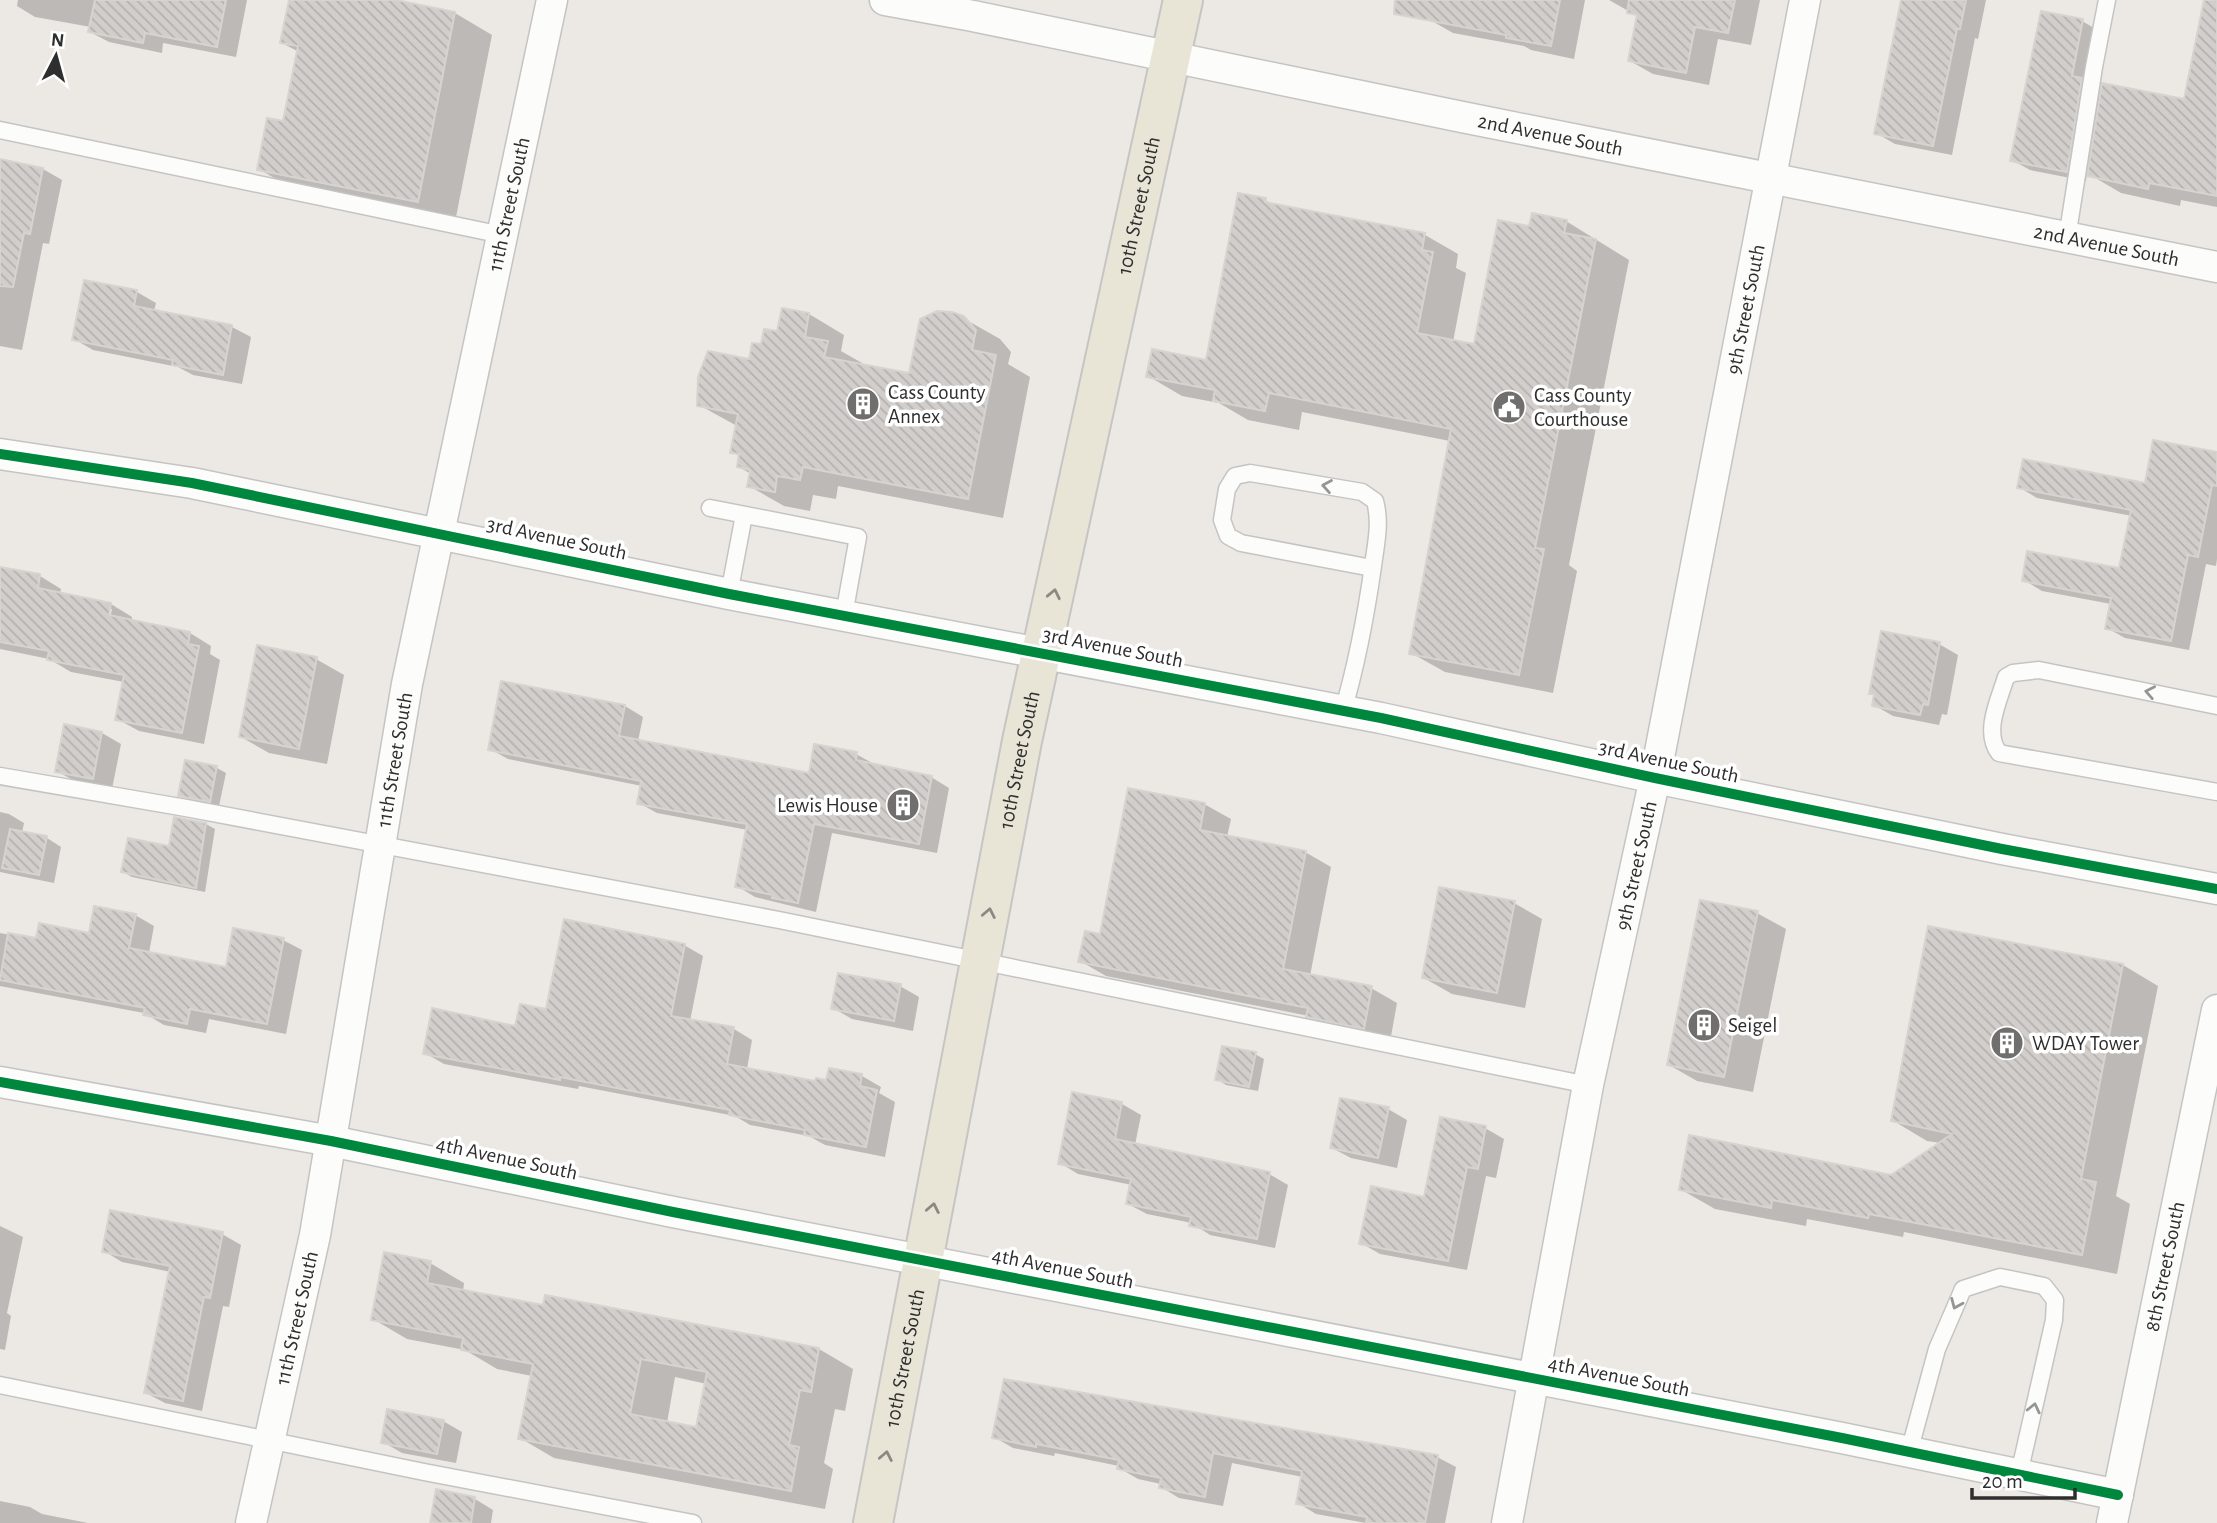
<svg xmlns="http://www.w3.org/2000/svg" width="2217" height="1523" viewBox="0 0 2217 1523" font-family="'Alegreya Sans',sans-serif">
	<defs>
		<pattern id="building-back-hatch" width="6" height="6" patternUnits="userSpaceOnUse" patternTransform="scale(1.75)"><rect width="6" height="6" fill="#d1cecb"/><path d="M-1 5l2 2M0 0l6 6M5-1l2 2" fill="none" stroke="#b4b1af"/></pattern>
	</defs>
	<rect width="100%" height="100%" fill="#ece8e4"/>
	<!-- shadow -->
	<path fill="#0003" fill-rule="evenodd" d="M18,0H247L236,57L163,43L162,53L109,42L90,32L91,27L35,17L17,6Z
		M291,0H387L455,13L492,35L455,222L296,191L259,169L284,123L299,52L282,43Z
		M1395,0H1585L1574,59L1531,50L1524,46L1453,33Z
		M1609,0H1760L1751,45L1718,39L1709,85L1653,74L1630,61L1639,15L1632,13Z
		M1903,0H1986L1978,39L1975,38L1952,155L1895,144L1876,133Z
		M2217,15V207L2181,200L2180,206L2121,193L2087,173L2086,181L2030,170L2012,160L2082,21L2101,32L2090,86L2102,92L2185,101Z
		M0,161L43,169L62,180L49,244L43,243L22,350L0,346Z
		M1265,200L1274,205L1425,235L1458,254L1456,268L1466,273L1453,342L1475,346L1530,228L1566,221L1629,260L1569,565L1577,571L1553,693L1445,672L1411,653L1450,441L1302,412L1299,430L1248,420L1219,403L1182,396L1148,376L1207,362Z
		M85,282L137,292L156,303L154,311L232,327L251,337L242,384L193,375L178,367L93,350L74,339Z
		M809,314L844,335L841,351L862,363V366L910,375L963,318L1000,339L1011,352L1008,364L1030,377L1003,518L838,486L836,499L813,495L810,511L784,506L749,486L751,474L739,467L741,457L732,452L737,426L699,405L750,361L762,346Z
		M2217,454V559L2216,566L2206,564L2189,650L2125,638L2107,628L2111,604L2042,591L2024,580L2121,570L2132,516L2037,498L2019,487L2147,485Z
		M0,568L40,576L61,589L60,594L111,604L132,617V622L190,633L211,646L210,654L220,660L204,744L139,731L117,719L124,682L71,672L49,659L0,649ZM108,609H112L109,624Z
		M1939,644L1958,655L1947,715L1942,714L1939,725L1893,716L1874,705L1876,696L1871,693Z
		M316,659L344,675L327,764L269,753L241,737Z
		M503,683L625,706L643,717L638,741L810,775L856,754L874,764L931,777L949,788L937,853L832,833L816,912L755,897L737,886L748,830L657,813L639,803L642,786L508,759L490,749Z
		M66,726L102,733L121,744L112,789L76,782L57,771Z
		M187,762L217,768L226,773L219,806L189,800L180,795Z
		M1204,804L1231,819L1227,837L1305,852L1331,867L1310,976L1371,988L1397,1003L1390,1042L1334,1031L1309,1016L1106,976L1080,961Z
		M0,812L9,814L24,823L22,833L47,838L61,847L54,883L0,872Z
		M206,824L215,829L205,892L132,877L123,872L170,848Z
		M1514,903L1542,919L1525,1008L1452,994L1424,978Z
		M1757,913L1786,929L1753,1092L1697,1081L1669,1065Z
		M135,915L154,926L149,953L227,969L283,940L302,950L286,1034L209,1019L206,1033L164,1025L144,1013L0,986V933L37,940L91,935Z
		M1930,928L2123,965L2158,986L2116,1196L2130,1204L2117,1274L1904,1232L1903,1237L1807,1219L1806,1226L1715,1209L1680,1189L1891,1177L1941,1143L1927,1141L1892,1120Z
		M684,945L703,956L690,1021L734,1029L752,1040L747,1069L816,1083L828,1082L830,1070L862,1076L881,1087L879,1093L895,1102L885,1157L825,1145L809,1136L750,1125L735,1116L579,1086L578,1089L444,1064L425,1053L517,1028Z
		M900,986L919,997L913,1031L852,1019L833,1008Z
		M1255,1054L1264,1059L1258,1091L1226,1085L1217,1079Z
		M1073,1094L1122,1104L1141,1115L1135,1145L1269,1174L1288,1185L1275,1248L1210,1235L1192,1223L1147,1214L1128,1204L1132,1185L1078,1174L1060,1163Z
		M1388,1109L1407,1120L1397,1168L1351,1158L1332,1148Z
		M1485,1128L1504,1139L1496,1178L1486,1176L1467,1270L1380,1254L1361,1243L1425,1199Z
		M0,1226L23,1237L7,1313L11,1316L5,1350L0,1349Z
		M222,1234L241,1245L229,1307L223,1306L202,1411L165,1403L146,1393L171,1272L122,1262L104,1251Z
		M430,1263L464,1283L463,1292L544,1307L819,1349L853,1369L845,1411L835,1409L824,1463L833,1469L825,1509L554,1458L520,1438L532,1376L497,1369L465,1350L407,1339L373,1319ZM675,1377L707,1384L697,1429L667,1423Z
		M443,1421L462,1432L456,1463L402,1453L383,1442Z
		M994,1437L1437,1457L1456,1467L1445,1523H1366L1316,1514L1298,1503L1303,1477L1232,1463L1223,1506L1179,1498L1161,1487V1484L1138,1479L1119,1468V1466L1055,1453L1054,1456L1013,1448Z
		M475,1499L493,1510L491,1523H431Z
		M0,1501L30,1507L42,1514L88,1523H0Z"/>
	<!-- building -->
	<path fill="url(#building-back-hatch)" stroke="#d7d4d0" stroke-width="2" fill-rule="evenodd" d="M95,0H226L217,47L145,33L143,43L88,32Z
		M289,0H396L455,12L418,202L257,170L267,118L283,121L298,46L280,43Z
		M1395,0H1560L1551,46L1506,38V35L1394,14Z
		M1629,0H1735L1728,33L1695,27L1686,73L1628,61L1637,15L1627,13Z
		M1901,0H1966L1960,29H1957L1933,146L1874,134Z
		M2204,0H2217V196L2149,183L2148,189L2087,176L2102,83L2184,99Z
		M2041,11L2083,19L2072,76L2082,78L2067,172L2010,161Z
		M0,159L43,168L30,234L24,233L13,287L0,286Z
		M1238,193L1266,198L1265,202L1425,233L1422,250L1433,252L1417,333L1474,344L1498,220L1529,226L1532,213L1567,220L1564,233L1596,239L1535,548L1544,549L1519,675L1409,654L1451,429L1269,393L1265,411L1213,401L1215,390L1146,377L1152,349L1206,360Z
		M84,280L137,290L134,306L232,325L223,375L172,365L173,360L72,340Z
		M782,308L809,313L805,337L828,341L824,357L909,373L920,319L937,311L952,312L964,316L976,330L972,350L996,355L968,499L803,467L800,480L777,476L775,492L747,487L750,470L737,467L739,454L730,453L738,414L697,406L698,377L708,351L749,359L752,343L761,344L764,329L777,331Z
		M2153,440L2217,452V486L2212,485L2198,557L2188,555L2171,641L2105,629L2111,598L2022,581L2027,551L2119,568L2131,510L2017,488L2023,459L2145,483Z
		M0,567L40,574L38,588L111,603L109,615L190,632L188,644L199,646L182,733L115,720L124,675L47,660L49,651L0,642Z
		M1881,631L1940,642L1928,705L1923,704L1920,715L1872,706L1874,694H1869Z
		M257,645L317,657L299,749L239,737Z
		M501,681L625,705L619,736L809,773L814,744L857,752L856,760L932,776L919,844L814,824L798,903L772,898L773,895L735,887L747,824L637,804L641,781L488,750Z
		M64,724L102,732L93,779L55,772Z
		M185,760L217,766L210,802L178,796Z
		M1128,788L1205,803L1200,830L1306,851L1283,969L1372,986L1364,1029L1306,1017L1308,1008L1078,962L1085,931L1100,934Z
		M174,817L206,823L196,888L121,872L128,838L169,846Z
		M10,829L47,836L39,875L2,868Z
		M1439,887L1515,901L1497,993L1422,978Z
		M1700,900L1758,911L1724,1077L1667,1065Z
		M94,906L136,914L129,948L226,967L233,928L284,938L267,1024L190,1009L187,1024L143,1015L145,1008L0,980L8,933L36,938L39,923L89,933Z
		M564,919L685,944L671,1016L734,1027L727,1064L815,1081L816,1078L826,1080L829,1068L862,1074L860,1086L877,1090L866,1147L804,1135L805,1130L729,1115L730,1110L560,1077V1080L423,1054L432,1008L515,1026L520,1004L546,1009Z
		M1928,926L2123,964L2081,1179L2096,1182L2082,1255L1869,1214L1868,1218L1772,1200L1771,1208L1679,1190L1689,1135L1891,1175L1952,1134L1891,1121Z
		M838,973L901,984L894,1021L831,1009Z
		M1222,1046L1256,1052L1249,1087L1215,1080Z
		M1072,1092L1122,1102L1115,1139L1270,1172L1257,1239L1189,1226L1191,1217L1126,1204L1131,1179L1058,1164Z
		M1340,1098L1389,1107L1378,1158L1330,1148Z
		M1440,1117L1486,1126L1478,1169L1467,1167L1448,1261L1359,1244L1371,1186L1424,1197Z
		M110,1210L223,1232L210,1298L204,1297L183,1401L144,1393L170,1266L102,1252Z
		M384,1252L431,1261L427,1283L543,1305L545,1295L819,1348L811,1392L800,1390L789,1445L799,1447L791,1491L518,1439L533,1364L461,1350L463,1338L371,1320ZM641,1359L707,1372L696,1427L630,1414Z
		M1004,1379L1438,1455L1425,1523H1366L1367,1517L1296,1504L1302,1471L1213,1453L1205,1497L1159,1488L1161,1478L1117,1469L1119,1460L1036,1444V1447L992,1438Z
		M387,1409L444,1420L437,1454L381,1443Z
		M436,1489L475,1497L471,1523H430Z"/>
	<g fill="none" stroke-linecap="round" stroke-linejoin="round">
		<defs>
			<path id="lane" d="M0,130L502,235
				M2067,238L2094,67L2107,0
				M710,508L858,537L844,615
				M729,594L744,515
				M2217,706L2039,670L2013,673L2006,677C1999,700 1983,732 1999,753L2217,792
				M1343,711C1357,663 1366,615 1373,566C1376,543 1381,523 1375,501L1362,492L1250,473L1235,476L1227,489L1222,520L1228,536L1241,543L1372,568
				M0,776L186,808L779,920L1588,1085
				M0,1385L424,1472L693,1523
				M1909,1452L1937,1349L1963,1289L2000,1277L2044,1286L2055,1300L2054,1320L2019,1474"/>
			<g id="street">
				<path id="s1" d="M885,0L973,16L1462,117L2217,267"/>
				<path d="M0,454L192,483L729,594L1381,718L1655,778L2002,849L2217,889"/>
				<path d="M0,1082L331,1141L673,1212L1842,1438L2118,1495"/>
				<path id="s2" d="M251,1523L315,1235L407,684L552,0"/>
				<path id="s3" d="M1507,1523L1588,1085L1655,778L1805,0"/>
				<path id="s4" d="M2112,1523L2217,1010"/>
			</g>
			<g id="primary">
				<path id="s5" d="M873,1523L1022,741L1183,0"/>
			</g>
		</defs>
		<!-- lane casing -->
		<use href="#lane" stroke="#c5c4c5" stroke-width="19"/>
		<!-- street casing -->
		<use href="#street" stroke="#c5c4c5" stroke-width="33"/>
		<!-- primary casing -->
		<use href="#primary" stroke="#c6c5c4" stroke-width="42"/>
		<!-- lane -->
		<use href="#lane" stroke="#fcfcfb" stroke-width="16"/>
		<!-- street -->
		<use href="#street" stroke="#fcfcfb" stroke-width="30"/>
		<!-- primary -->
		<use href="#primary" stroke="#e8e4d6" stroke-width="38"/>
		<defs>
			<path id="cycleway" d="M0,454L192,483L729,594L1381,718L1655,778L2002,849L2217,889
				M0,1082L331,1141L673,1212L1842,1438L2118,1495"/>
		</defs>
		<!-- cycleway casing -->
		<use href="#cycleway" stroke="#fff" stroke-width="15"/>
		<!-- cycleway -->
		<use href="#cycleway" stroke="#00873e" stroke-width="10"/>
	</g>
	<!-- one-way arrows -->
	<defs><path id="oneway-chevron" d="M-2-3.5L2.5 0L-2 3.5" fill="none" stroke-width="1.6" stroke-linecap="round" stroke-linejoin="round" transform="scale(1.75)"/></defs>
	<g stroke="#959594">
		<use href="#oneway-chevron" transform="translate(1327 486) rotate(-170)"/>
		<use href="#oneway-chevron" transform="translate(2150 692) rotate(-169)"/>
		<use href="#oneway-chevron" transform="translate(1956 1304) rotate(113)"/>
		<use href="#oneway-chevron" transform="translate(2034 1408) rotate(-77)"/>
	</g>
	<g stroke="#8b8982">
		<use href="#oneway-chevron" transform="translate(1054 594) rotate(-78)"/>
		<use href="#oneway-chevron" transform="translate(989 913) rotate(-79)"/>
		<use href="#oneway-chevron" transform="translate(933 1208) rotate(-79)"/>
		<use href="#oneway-chevron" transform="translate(886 1456) rotate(-79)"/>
	</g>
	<!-- icons -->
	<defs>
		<symbol id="building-disc" viewBox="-11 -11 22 22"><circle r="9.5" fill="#706f6e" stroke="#fff"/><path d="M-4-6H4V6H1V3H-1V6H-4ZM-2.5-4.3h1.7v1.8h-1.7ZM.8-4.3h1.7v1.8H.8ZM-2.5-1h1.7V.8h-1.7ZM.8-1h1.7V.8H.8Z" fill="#fff"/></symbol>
		<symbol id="civic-disc" viewBox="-11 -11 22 22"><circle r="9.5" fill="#706f6e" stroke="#fff"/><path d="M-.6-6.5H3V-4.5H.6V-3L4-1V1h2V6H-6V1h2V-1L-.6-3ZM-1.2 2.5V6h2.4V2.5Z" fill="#fff"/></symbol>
	</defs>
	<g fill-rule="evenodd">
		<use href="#building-disc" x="844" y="385" width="38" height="38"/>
		<use href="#civic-disc" x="1490" y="388" width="38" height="38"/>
		<use href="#building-disc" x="884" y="786" width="38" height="38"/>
		<use href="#building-disc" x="1685" y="1006" width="38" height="38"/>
		<use href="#building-disc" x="1988" y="1024" width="38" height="38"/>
	</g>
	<g text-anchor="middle" stroke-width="7" stroke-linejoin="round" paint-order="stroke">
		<!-- street labels -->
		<g font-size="21" fill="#2e2e2e" stroke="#fff">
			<text dy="7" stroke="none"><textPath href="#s1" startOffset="679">2nd Avenue South</textPath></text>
			<text dy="7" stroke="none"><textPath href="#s2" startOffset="1344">11th Street South</textPath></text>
			<text dy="7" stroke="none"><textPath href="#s5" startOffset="1344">10th Street South</textPath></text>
			<text dy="7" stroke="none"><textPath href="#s1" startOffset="1246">2nd Avenue South</textPath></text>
			<text dy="7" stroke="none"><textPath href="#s3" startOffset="1237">9th Street South</textPath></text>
			<text transform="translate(557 538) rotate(12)" y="7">3rd Avenue South</text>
			<text transform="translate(1113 647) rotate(11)" y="7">3rd Avenue South</text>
			<text dy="7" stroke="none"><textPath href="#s2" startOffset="777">11th Street South</textPath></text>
			<text dy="7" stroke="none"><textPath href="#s5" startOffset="777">10th Street South</textPath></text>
			<text transform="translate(1669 761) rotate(12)" y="7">3rd Avenue South</text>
			<text dy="7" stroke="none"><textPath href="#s3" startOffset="670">9th Street South</textPath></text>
			<text transform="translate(507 1158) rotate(12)" y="7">4th Avenue South</text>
			<text dy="7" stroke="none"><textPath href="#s4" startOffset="262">8th Street South</textPath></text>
			<text transform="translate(1063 1268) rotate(11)" y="7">4th Avenue South</text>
			<text dy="7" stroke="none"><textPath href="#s2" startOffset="210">11th Street South</textPath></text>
			<text dy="7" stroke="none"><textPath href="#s5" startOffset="168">10th Street South</textPath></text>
			<text transform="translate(1619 1376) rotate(11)" y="7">4th Avenue South</text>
		</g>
		<!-- poi labels -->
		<g font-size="21" fill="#2e2e2e" stroke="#fff" text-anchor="start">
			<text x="888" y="399">Cass County<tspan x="888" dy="24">Annex</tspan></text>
			<text x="1534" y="402">Cass County<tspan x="1534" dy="24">Courthouse</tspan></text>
			<text x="878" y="812" text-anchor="end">Lewis House</text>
			<text x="1728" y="1032">Seigel</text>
			<text x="2032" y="1050">WDAY Tower</text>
		</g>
	</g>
	<!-- north arrow -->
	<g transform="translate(56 56) rotate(6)" stroke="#ffffff" stroke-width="5" paint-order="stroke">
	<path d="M0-5L12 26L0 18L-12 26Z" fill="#2e2e2e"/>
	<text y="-10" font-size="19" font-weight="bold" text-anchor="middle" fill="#2e2e2e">N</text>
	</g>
	<!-- scale -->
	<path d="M1972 1488v10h103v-10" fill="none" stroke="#2e2e2e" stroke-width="3.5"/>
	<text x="1982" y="1488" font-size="21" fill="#2e2e2e" stroke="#ffffff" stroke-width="5" paint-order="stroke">20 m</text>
</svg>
